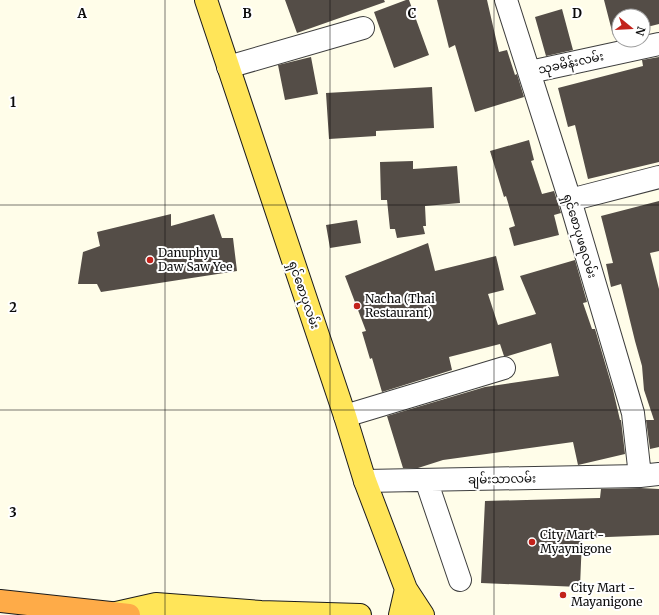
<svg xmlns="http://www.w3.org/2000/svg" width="659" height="615" viewBox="0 0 659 615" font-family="Merriweather,'Noto Sans Myanmar',serif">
	<rect width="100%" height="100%" fill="#fffde9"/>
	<!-- building -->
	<path fill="#544d47" d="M285,0H384L385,2L297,33Z
		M406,0H409L429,55L394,68L374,12Z
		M437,0H487L499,52L507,50L515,75L517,74L524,97L475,112L455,45L449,48Z
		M604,0H659V24L643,28V16H619V34L613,35Z
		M562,9L573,50L546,56L535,17Z
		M311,57L318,94L285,100L278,65Z
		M659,57V162L588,179L575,125L568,127L558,88L643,66L642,60Z
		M432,87L434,128L376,131V136L329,139L326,93Z
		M529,140L534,160L531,161L542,194L554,191L561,213L554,215L559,235L514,246L509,228L515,226L506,196L504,197L490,151Z
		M413,161V169L457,166L460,203L425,206L426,226H423L425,234L397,238L395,229H390L387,200H381L380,162Z
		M659,201V251L650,253L659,289V447L650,449L646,420H654L644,390L642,366L635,341L621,284L611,287L606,264L613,263L601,216Z
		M171,214V226L214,214L222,238H233L237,271L101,292L97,284H78L83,252L100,246L97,232Z
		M357,220L361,243L330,248L326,225Z
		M428,243L435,271L496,256L504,290L488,294L498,325L536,314L520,276L575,260L587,302L583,303L592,329H595L613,390L620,420H621L625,454L578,465L573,442L443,460L418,468H403L387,416L485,387L559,376L551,343L508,356H504L500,344L449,357L452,370L382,392L372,358L370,359L362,332L366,331L345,276Z
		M640,488L659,489V535L582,538L580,587L481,583L485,501L600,498L601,489Z"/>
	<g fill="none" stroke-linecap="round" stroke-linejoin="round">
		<defs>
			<path id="minor" d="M506,0L570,200L633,413L640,476
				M228,67L363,28
				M530,72L659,44
				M570,200L659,177
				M345,416L504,368
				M426,480L460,580
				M365,481L640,476L659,474"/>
			<path id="major" d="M206,0L345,416L365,481L406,589L423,615
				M116,613L156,604L261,612L360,615
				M400,615L406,589"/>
			<path id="highway" d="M0,601L129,615"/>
		</defs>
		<!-- minor casing -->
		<use href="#minor" stroke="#3e3e3e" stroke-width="24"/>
		<!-- major casing -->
		<use href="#major" stroke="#1c1c1c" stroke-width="24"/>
		<!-- highway casing -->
		<use href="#highway" stroke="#1c1c1c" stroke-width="24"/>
		<!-- minor -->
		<use href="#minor" stroke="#fff" stroke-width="22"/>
		<!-- major -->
		<use href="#major" stroke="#ffe559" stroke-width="22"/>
		<!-- highway -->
		<use href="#highway" stroke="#feab48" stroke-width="22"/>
	</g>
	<!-- grid -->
	<path fill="none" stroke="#0b0b0b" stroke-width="1" stroke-opacity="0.55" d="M165,0V615M330,0V615M494,0V615M0,205H659M0,410H659"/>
	<!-- markers -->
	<g fill="#c2221b" stroke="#fff" stroke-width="1.5">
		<circle cx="150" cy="260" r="4"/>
		<circle cx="357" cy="306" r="4"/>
		<circle cx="532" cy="542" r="4"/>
		<circle cx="563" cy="595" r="4"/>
	</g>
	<g text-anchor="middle" stroke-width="4" stroke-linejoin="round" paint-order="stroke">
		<!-- street labels -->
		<g font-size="12" fill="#0b0b0b" stroke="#fff">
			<text transform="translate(571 63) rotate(-12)" y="4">သုခမိန်းလမ်း</text>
			<text transform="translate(580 236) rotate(73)" y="4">ရှင်စောပုဖရလမ်း</text>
			<text transform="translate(304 295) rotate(71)" y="4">ရှင်စောပုလမ်း</text>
			<text transform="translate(502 479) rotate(-1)" y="4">ချမ်းသာလမ်း</text>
		</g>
		<!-- poi labels -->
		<g font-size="12" fill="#0b0b0b" stroke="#fff" text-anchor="start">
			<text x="158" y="257">Danuphyu<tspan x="158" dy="14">Daw Saw Yee</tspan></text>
			<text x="365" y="303">Nacha (Thai<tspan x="365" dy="14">Restaurant)</tspan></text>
			<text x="540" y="539">City Mart -<tspan x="540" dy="14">Myaynigone</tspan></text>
			<text x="571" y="592">City Mart -<tspan x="571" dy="14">Mayanigone</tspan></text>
		</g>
	</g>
	<g font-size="13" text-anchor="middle" font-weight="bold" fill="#0b0b0b" stroke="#fff" stroke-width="4" stroke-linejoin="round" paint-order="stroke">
		<text x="82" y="18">A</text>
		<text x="247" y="18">B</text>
		<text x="412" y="18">C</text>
		<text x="577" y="18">D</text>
		<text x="13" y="107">1</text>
		<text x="13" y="312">2</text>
		<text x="13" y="517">3</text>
	</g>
	<!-- north arrow -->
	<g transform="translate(631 28) rotate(108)"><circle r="19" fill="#ffffff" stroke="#9d9d9d"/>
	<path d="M0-3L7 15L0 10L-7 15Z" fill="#c2221b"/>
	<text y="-6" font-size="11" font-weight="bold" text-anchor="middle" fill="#0b0b0b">N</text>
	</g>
</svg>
